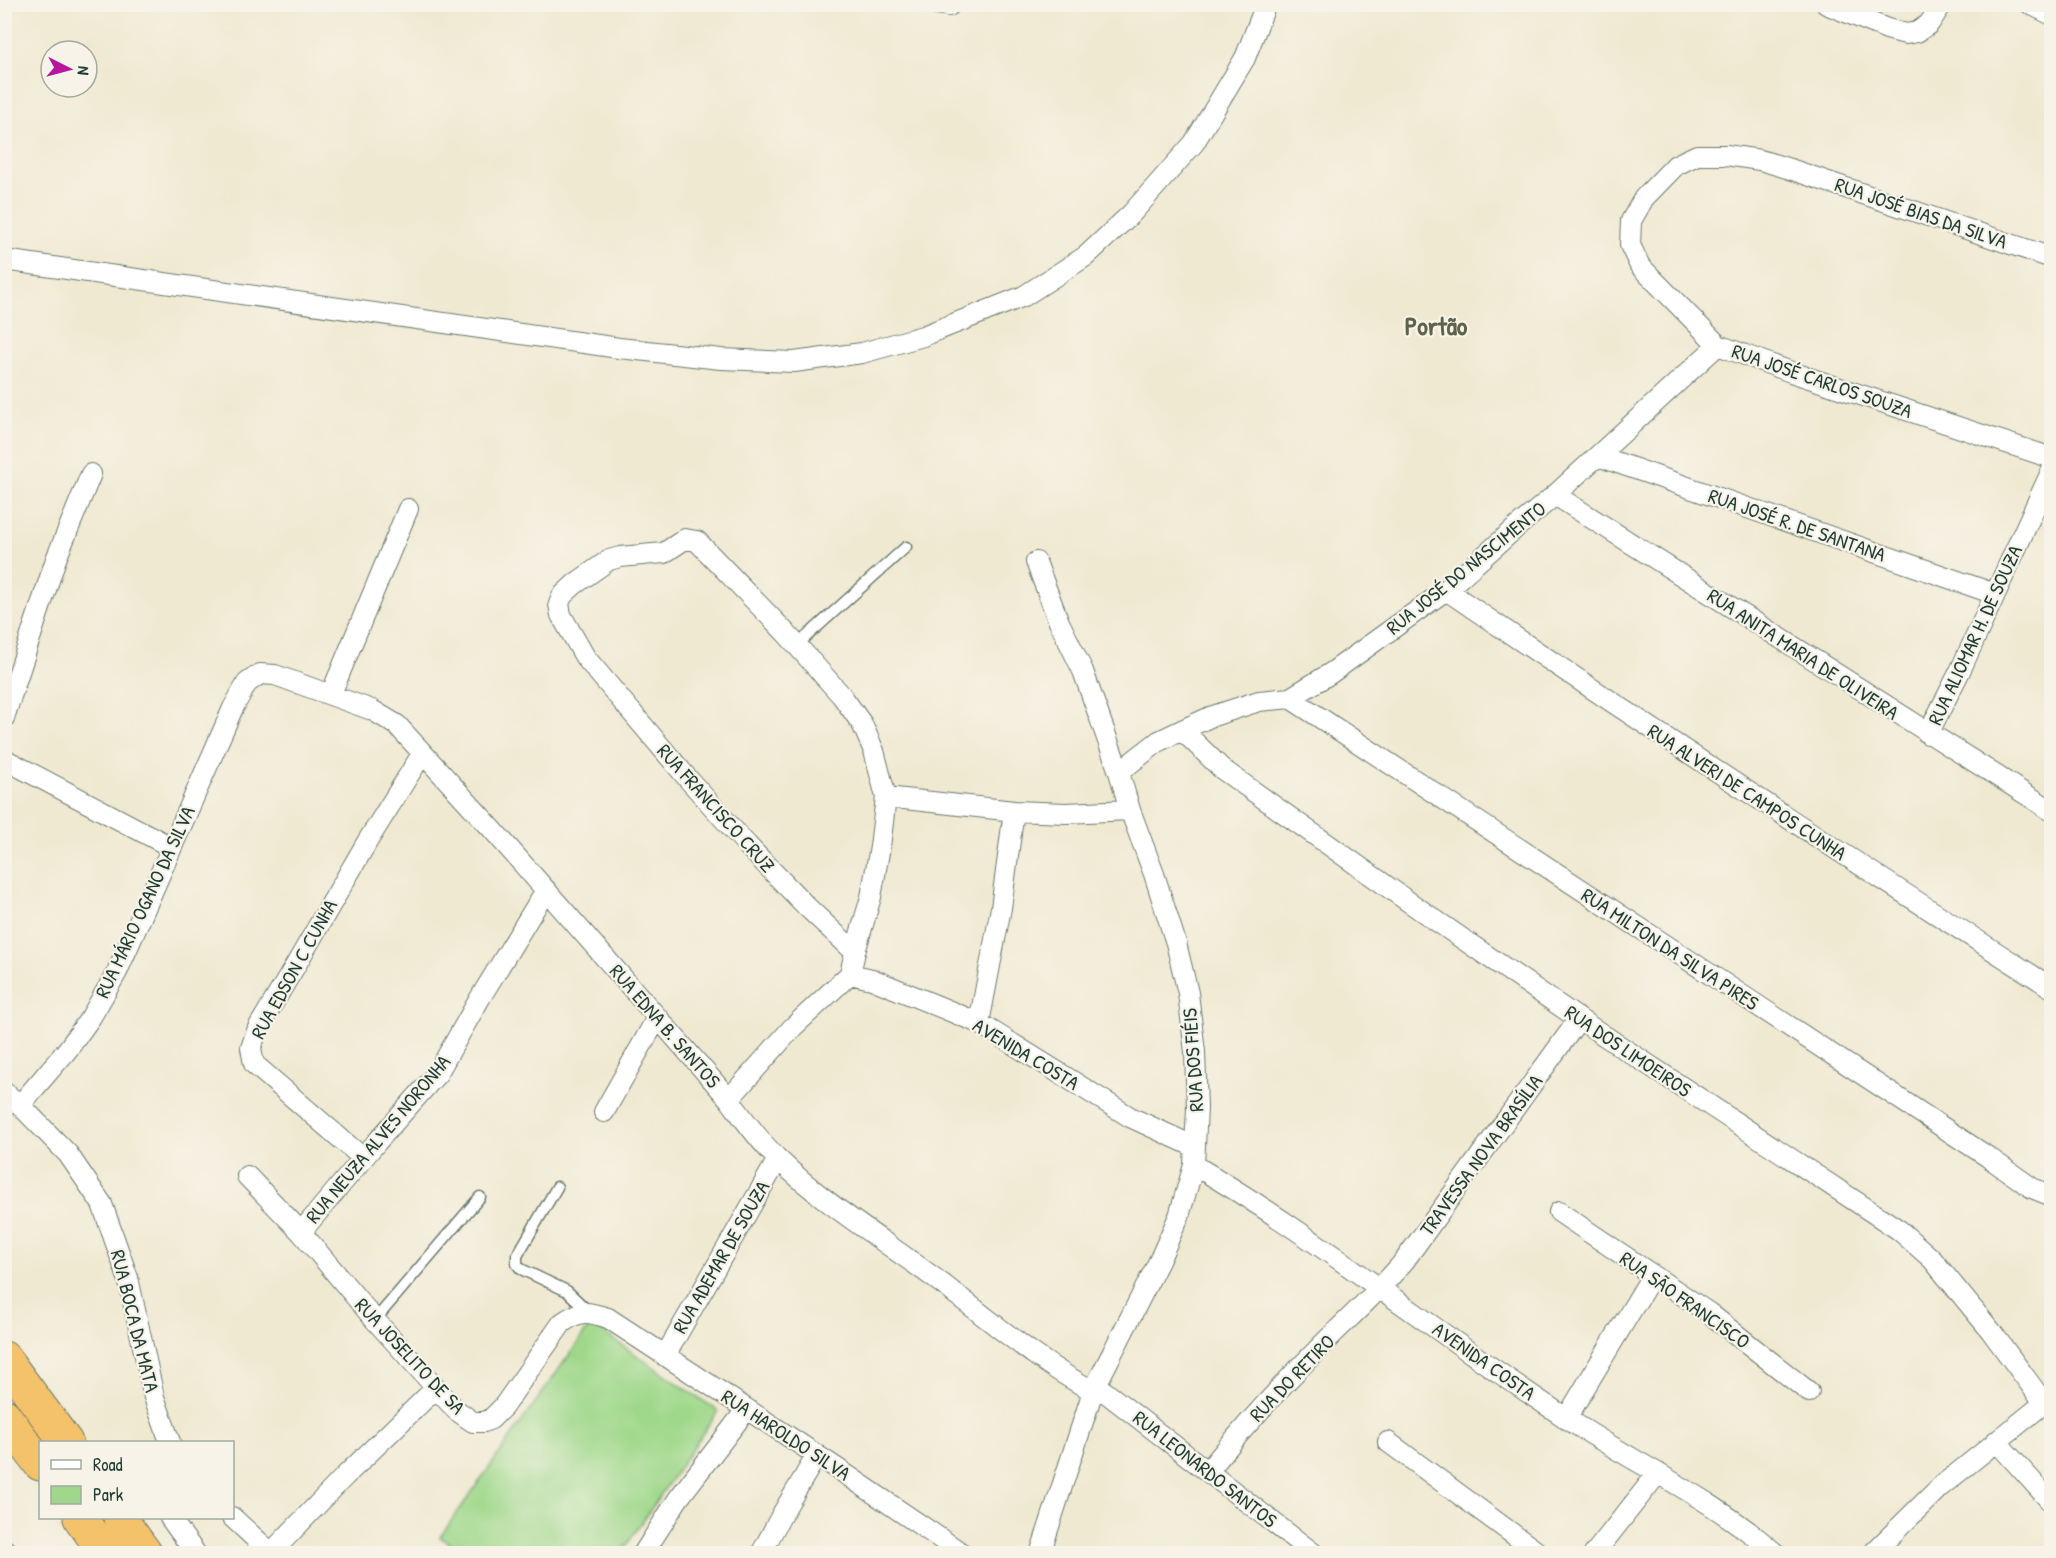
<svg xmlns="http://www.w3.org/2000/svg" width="2056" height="1558" viewBox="0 0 2056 1558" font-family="'Patrick Hand',sans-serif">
	<rect width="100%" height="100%" fill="#f7f3e8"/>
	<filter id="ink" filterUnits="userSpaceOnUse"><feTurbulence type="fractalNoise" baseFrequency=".0167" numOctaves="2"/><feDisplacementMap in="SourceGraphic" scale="12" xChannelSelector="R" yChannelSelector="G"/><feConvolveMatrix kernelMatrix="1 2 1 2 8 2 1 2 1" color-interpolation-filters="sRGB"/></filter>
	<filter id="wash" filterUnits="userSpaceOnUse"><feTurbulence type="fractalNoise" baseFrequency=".008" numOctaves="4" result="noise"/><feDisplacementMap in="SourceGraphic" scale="24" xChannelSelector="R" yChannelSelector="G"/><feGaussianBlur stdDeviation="1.35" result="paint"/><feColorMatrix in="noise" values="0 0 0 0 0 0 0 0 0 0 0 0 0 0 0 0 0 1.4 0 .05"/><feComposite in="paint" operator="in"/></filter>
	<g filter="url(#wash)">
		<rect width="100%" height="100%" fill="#f0e9d2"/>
		<!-- green -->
		<path fill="#9fd88a" stroke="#5f8a5f" stroke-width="1.5" d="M591,1324L718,1411L621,1553H465L440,1537Z"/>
	</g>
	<g filter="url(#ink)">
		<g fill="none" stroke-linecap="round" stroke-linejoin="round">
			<defs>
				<path id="service" d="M797,645L906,547
					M557,1187L517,1256V1264L521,1269L567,1291L589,1312
					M375,1320L480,1197"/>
				<path id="minor" d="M936,4L949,6
					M1826,4L1887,29L1906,34L1917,32L1929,24L1942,4
					M2030,4L2052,15
					M2052,258L1790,169L1760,160L1726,155H1697L1676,165L1644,198L1631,221L1630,245L1640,266L1718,345L1791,372L2052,458
					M4,260L619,348L721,359L794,362L862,353L923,336L1024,296L1086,256L1132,213L1194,143L1245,58L1266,4
					M1598,456L1995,594
					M1555,495L2052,811
					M1036,562L1059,622L1083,671L1119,772L1130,810L1154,874L1176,943L1188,993L1195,1052L1197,1108L1194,1165L1179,1216L1159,1261L1093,1391L1040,1554
					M1446,590C1645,726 1848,858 2052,988
					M331,694L408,509
					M1290,698L1988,1157L2032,1188L2052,1196
					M4,718L56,559L91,474
					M1182,730L1222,769L1409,902L1579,1019L1899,1230L1932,1259L1991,1331L2044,1403
					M1928,734L1960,671L2052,470
					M4,759L171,847
					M1119,772L1159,741L1182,730L1210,717L1259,701L1290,698L1331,673L1446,590L1518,526L1555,495L1718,345
					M886,797L1014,811L1066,813L1130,810
					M850,974L855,952L871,897L880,847L886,797L874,751L862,724L842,696L785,632L697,541L685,539L664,553L620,557L609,560L575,584L562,596L559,604L561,615L585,657L689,780L747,845L807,907L855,952
					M850,974L872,979L979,1023L1130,1117L1195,1147
					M979,1023L1001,908L1014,811
					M4,1092L20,1105L68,1154L102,1204L128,1278L154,1397L170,1442
					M729,1099L793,1027L850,974
					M20,1105L68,1049L91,1017L117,972L233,708L247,683L260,674L275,675L372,710L397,725L493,830L729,1099C744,1119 759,1141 778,1159C825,1205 888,1243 941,1283C992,1321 1036,1361 1093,1391
					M604,1112L657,1018
					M363,1158L254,1064L251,1048L258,1028L294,968L367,842L422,754
					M1194,1165C1323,1241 1440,1336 1566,1418C1635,1464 1713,1498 1776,1554
					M247,1176L301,1232L375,1320L456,1410L473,1422H484L491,1419L503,1407L562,1323C580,1310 587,1311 608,1318L841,1471L963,1554
					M1559,1212L1709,1313L1809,1392
					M301,1232L376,1143L437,1074L480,998L546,890
					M665,1356L778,1159
					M1096,1385L1314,1554
					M1566,1419L1652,1276
					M1996,1441L2052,1503
					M1388,1442L1540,1554
					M1208,1471C1242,1429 1277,1390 1315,1352C1345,1321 1377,1294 1405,1260L1579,1019
					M232,1517L272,1554
					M170,1518L196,1554
					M271,1553L345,1476L436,1388
					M643,1554L678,1499L746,1410
					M761,1554L782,1514L817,1455
					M1594,1554L1658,1473
					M1872,1554L1940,1487L2052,1397"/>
				<path id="tertiary" d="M4,1553L5,1554"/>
				<path id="trunk" d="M4,1358L66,1442
					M4,1415L40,1464
					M80,1518L106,1554
					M120,1518L146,1554"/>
			</defs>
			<!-- service casing -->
			<use href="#service" stroke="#68796b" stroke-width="13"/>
			<!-- minor casing -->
			<use href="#minor" stroke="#68796b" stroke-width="22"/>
			<!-- tertiary casing -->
			<use href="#tertiary" stroke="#68796b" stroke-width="28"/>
			<!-- trunk casing -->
			<use href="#trunk" stroke="#68796b" stroke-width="35"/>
			<!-- service -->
			<use href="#service" stroke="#fff" stroke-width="10"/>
			<!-- minor -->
			<use href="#minor" stroke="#fff" stroke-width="20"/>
			<!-- tertiary -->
			<use href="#tertiary" stroke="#fff" stroke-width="26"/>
			<!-- trunk -->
			<use href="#trunk" stroke="#f4c26a" stroke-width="33"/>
		</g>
	</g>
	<g text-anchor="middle" stroke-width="4.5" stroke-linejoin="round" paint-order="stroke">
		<!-- street labels -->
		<g font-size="20" fill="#1f3d34" stroke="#f7f3e8">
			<text transform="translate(1921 213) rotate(19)" y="7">RUA JOSÉ BIAS DA SILVA</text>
			<text transform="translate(1822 381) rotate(19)" y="7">RUA JOSÉ CARLOS SOUZA</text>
			<text transform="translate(1797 525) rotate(19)" y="7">RUA JOSÉ R. DE SANTANA</text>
			<text transform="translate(1466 568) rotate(-39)" y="7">RUA JOSÉ DO NASCIMENTO</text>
			<text transform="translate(1975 635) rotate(-65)" y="7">RUA ALIOMAR H. DE SOUZA</text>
			<text transform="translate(1803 654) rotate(33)" y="7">RUA ANITA MARIA DE OLIVEIRA</text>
			<text transform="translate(1747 792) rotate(33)" y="7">RUA ALVERI DE CAMPOS CUNHA</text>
			<text transform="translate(716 808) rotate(48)" y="7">RUA FRANCISCO CRUZ</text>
			<text transform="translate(145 902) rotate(-65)" y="7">RUA MÁRIO OGANO DA SILVA</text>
			<text transform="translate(1670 949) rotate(33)" y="7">RUA MILTON DA SILVA PIRES</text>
			<text transform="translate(294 969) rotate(-61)" y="7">RUA EDSON C CUNHA</text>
			<text transform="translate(665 1026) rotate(49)" y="7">RUA EDNA B. SANTOS</text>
			<text transform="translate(1628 1051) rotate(34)" y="7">RUA DOS LIMOEIROS</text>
			<text transform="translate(1026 1054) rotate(31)" y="7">AVENIDA COSTA</text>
			<text transform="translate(1193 1060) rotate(-94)" y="7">RUA DOS FIÉIS</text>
			<text transform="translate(378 1139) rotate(-50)" y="7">RUA NEUZA ALVES NORONHA</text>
			<text transform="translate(1481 1155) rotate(-54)" y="7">TRAVESSA NOVA BRASÍLIA</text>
			<text transform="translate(721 1257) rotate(-60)" y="7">RUA ADEMAR DE SOUZA</text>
			<text transform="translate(1685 1300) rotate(35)" y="7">RUA SÃO FRANCISCO</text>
			<text transform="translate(135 1321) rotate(76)" y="7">RUA BOCA DA MATA</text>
			<text transform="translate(410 1356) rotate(47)" y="7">RUA JOSELITO DE SA</text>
			<text transform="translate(1484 1361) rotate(35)" y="7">AVENIDA COSTA</text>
			<text transform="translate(1292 1378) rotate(-46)" y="7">RUA DO RETIRO</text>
			<text transform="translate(786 1435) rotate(33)" y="7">RUA HAROLDO SILVA</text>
			<text transform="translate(1205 1469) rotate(38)" y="7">RUA LEONARDO SANTOS</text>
		</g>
		<!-- district labels -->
		<g font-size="26" font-weight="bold" fill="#5e634b" stroke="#f7f3e8">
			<text x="1436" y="335">Portão</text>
		</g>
	</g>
	<!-- margin -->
	<rect width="2056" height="1558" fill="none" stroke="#f7f3e8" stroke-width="24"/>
	<!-- legend -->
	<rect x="39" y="1441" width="195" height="78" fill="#f7f3e8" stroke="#a1aaa0" stroke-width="1.5"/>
	<rect x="51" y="1460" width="30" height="9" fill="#ffffff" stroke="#a1aaa0" stroke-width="1.5"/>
	<text x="93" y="1471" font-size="18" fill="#1f3d34">Road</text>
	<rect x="51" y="1486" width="30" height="18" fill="#9fd88a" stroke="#a1aaa0" stroke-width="1.5"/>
	<text x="93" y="1501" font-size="18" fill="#1f3d34">Park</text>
	<!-- north arrow -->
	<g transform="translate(69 69) rotate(96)"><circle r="28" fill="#f7f3e8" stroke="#a1aaa0" stroke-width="1.5"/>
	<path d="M0-4.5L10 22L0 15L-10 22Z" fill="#b5179e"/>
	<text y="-9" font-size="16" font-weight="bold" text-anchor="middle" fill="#1f3d34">N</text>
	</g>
</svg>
